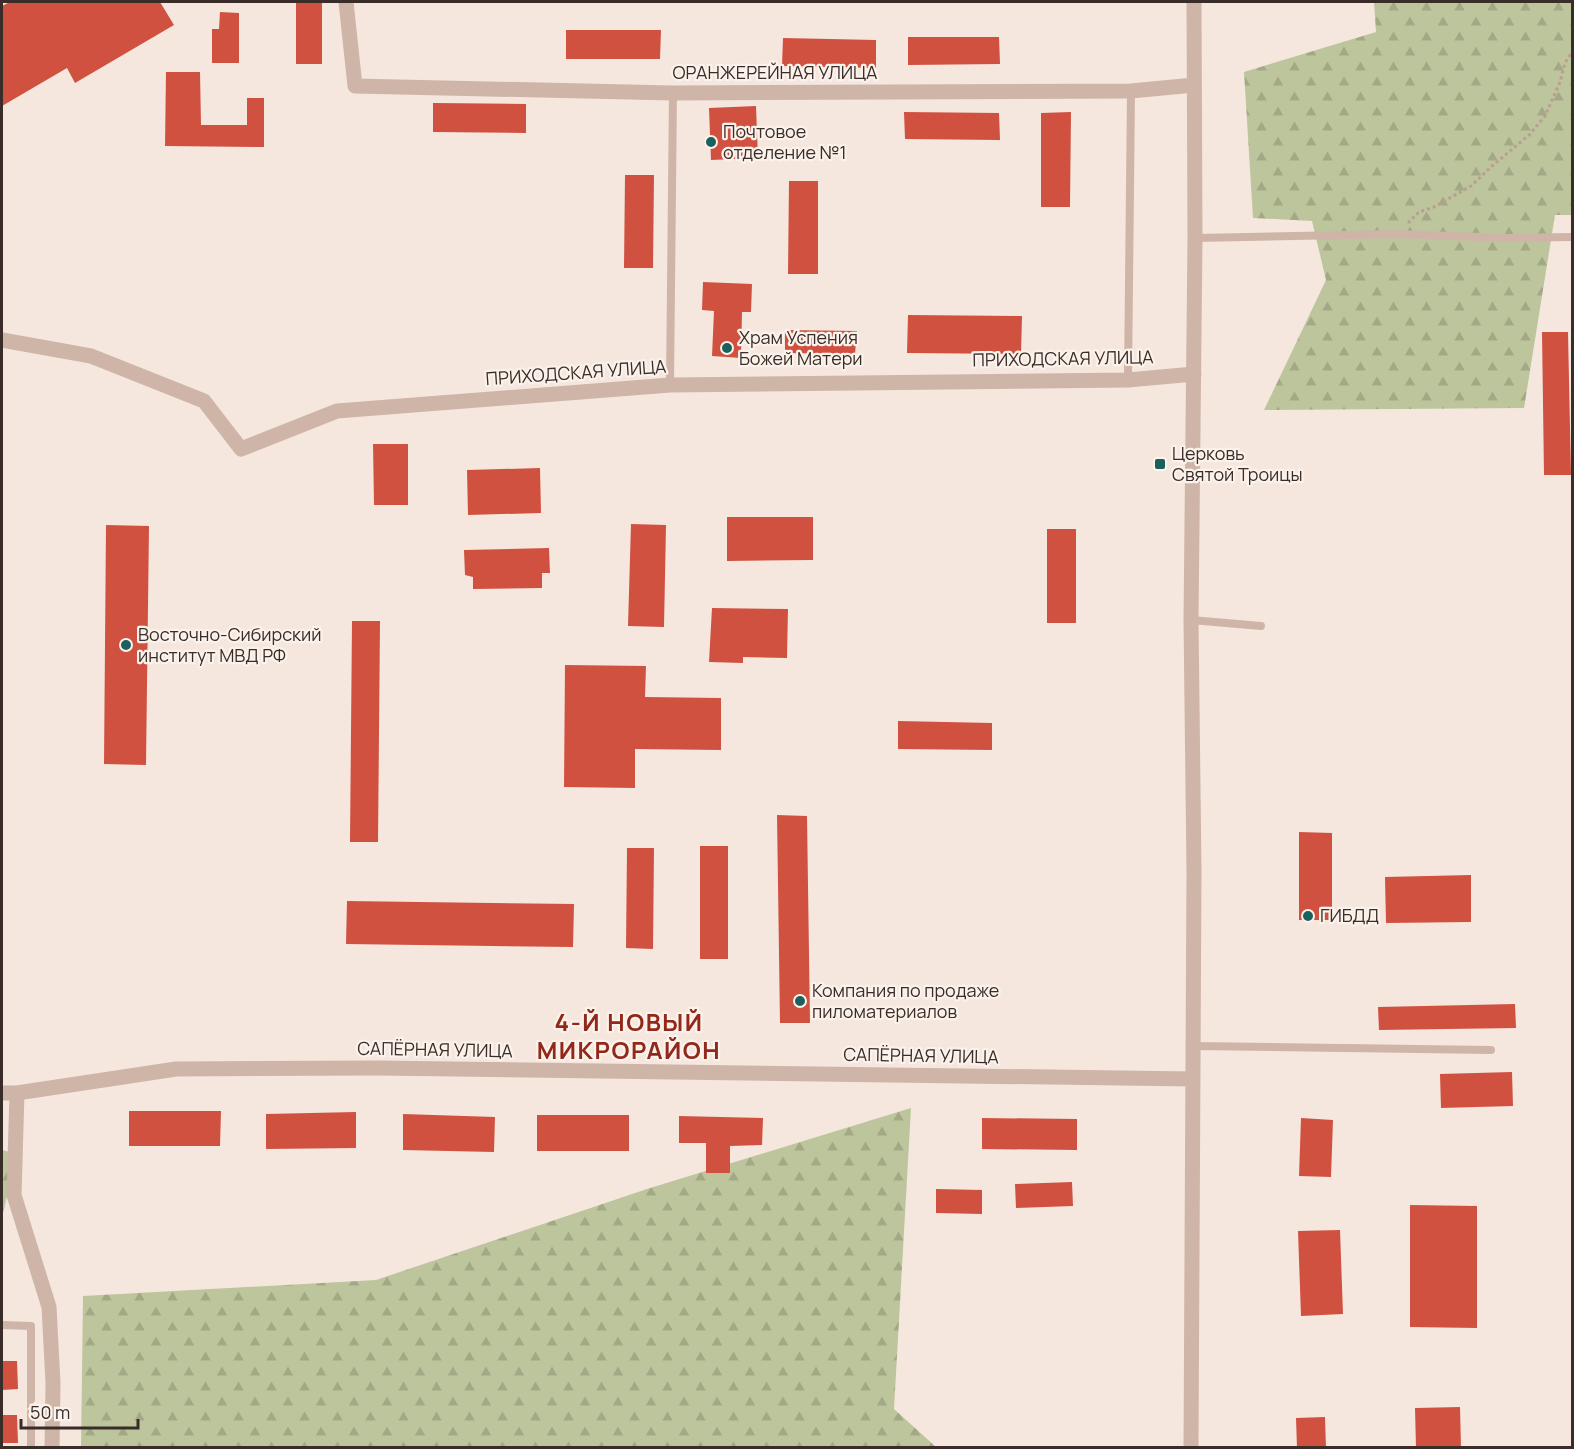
<svg xmlns="http://www.w3.org/2000/svg" width="1574" height="1449" viewBox="0 0 1574 1449" font-family="Manrope,sans-serif">
	<defs>
		<pattern id="forest-firs" width="22" height="20" patternUnits="userSpaceOnUse" patternTransform="scale(1.5)"><rect width="22" height="20" fill="#bdc59c"/><path d="M5 1l3.5 6h-7zM16 11l3.5 6h-7z" fill="#a3a986"/></pattern>
	</defs>
	<rect width="100%" height="100%" fill="#f5e7de"/>
	<!-- forest -->
	<path fill="url(#forest-firs)" d="M1374,2H1572V215H1555L1524,408L1264,410L1326,280L1312,221L1253,218L1244,72L1376,32Z
		M911,1108L894,1409L936,1447L81,1448L83,1296L376,1280L647,1189Z
		M2,1150L17,1154L2,1217Z"/>
	<!-- building -->
	<path fill="#d05140" d="M10,2H160L174,25L75,83L67,68L2,106V6Z
		M296,2H322V64H296Z
		M220,12L239,13V63H212V29H219Z
		M566,30H661L660,59H566Z
		M908,37H999L1000,64L908,65Z
		M783,38L876,40V68L782,66Z
		M166,72H200L201,125H247V98H264V147L165,146Z
		M433,103L526,104V133L433,132Z
		M756,106L758,158L711,160L709,108Z
		M904,112L999,113L1000,140L905,139Z
		M1071,112L1070,207H1041V113Z
		M625,175H654L653,268H624Z
		M789,181H818V274H788Z
		M703,282L752,284L751,312H742L741,358L712,356L714,311L702,310Z
		M908,315L1022,316L1021,354L907,353Z
		M785,330L857,331L855,354L785,353Z
		M1542,332H1568L1571,475H1544Z
		M373,444H408V505H374Z
		M540,468L541,513L468,515L467,470Z
		M727,517H813V560L727,561Z
		M631,524L666,525L664,627L628,626Z
		M106,525L149,526L146,765L104,764Z
		M1047,529H1076V623H1047Z
		M549,548L550,573H542V588L473,589V577L465,575L464,550Z
		M712,608L788,609L787,658L743,657V663L709,662Z
		M352,621H380L378,842H350Z
		M565,665L646,666L645,697L721,698V750L635,749V788L564,787Z
		M898,721L992,723V750L898,749Z
		M777,815L807,816L810,1023H780Z
		M1299,832L1332,833V920H1299Z
		M700,846H728V959H700Z
		M627,848H654L653,949L626,948Z
		M1471,875V922L1386,923L1385,877Z
		M347,901L574,904L573,947L346,944Z
		M1515,1004L1516,1028L1379,1030L1378,1007Z
		M1512,1072L1513,1106L1441,1108L1440,1074Z
		M129,1111H221L220,1146H129Z
		M356,1112V1148L266,1149V1114Z
		M403,1114L495,1117L494,1152L403,1150Z
		M537,1115H629V1151H537Z
		M679,1116L763,1118L762,1145L730,1146V1173H706V1143H679Z
		M982,1118L1077,1119V1150L982,1149Z
		M1301,1118L1333,1120L1331,1177L1299,1176Z
		M1072,1182L1073,1206L1016,1208L1015,1184Z
		M936,1189L982,1190V1214L936,1213Z
		M1410,1205L1477,1206V1328L1410,1327Z
		M1340,1230L1343,1314L1301,1316L1298,1231Z
		M2,1361H17L18,1389L2,1390Z
		M1460,1407L1461,1448H1416L1415,1408Z
		M2,1415H17L18,1443H2Z
		M1325,1417L1326,1448H1297L1296,1418Z"/>
	<g fill="none" stroke-linecap="round" stroke-linejoin="round">
		<!-- path -->
		<path stroke="#ba9e92" stroke-width="3" stroke-dasharray="3 3" stroke-linecap="butt" d="M1408,223L1419,212L1434,207L1471,186L1491,167L1529,135L1545,116L1560,82L1565,63L1572,52"/>
		<!-- lane -->
		<path stroke="#ceb5a8" stroke-width="8" d="M1195,238L1395,234L1510,238L1572,237
			M1128,380L1131,91
			M670,385L673,93
			M1191,620L1261,626
			M1193,1046L1491,1050
			M2,1325L31,1326V1448"/>
		<!-- street -->
		<path stroke="#ceb5a8" stroke-width="15" d="M346,2L355,86L673,93L1131,91L1194,85
			M2,340L91,356L204,401L241,449L337,411L670,385L1128,380L1194,374
			M2,1093H17L176,1069L378,1068L1193,1079
			M17,1093L14,1195L49,1307L53,1383L52,1448
			M1191,1448L1194,871L1191,620L1195,238L1194,2"/>
	</g>
	<!-- markers -->
	<g fill="#1a605c" stroke="#fbf2eb" stroke-width="2">
		<circle cx="711" cy="142" r="6"/>
		<circle cx="727" cy="348" r="6"/>
		<rect x="1154" y="458" width="12" height="12" rx="3"/>
		<circle cx="126" cy="645" r="6"/>
		<circle cx="1308" cy="916" r="6"/>
		<circle cx="800" cy="1001" r="6"/>
	</g>
	<g text-anchor="middle" stroke-width="4.5" stroke-linejoin="round" paint-order="stroke">
		<!-- street labels -->
		<g font-size="18" fill="#3a2c29" stroke="#fbf2eb">
			<text x="775" y="79">ОРАНЖЕРЕЙНАЯ УЛИЦА</text>
			<text transform="translate(1063 359) rotate(-1)" y="6">ПРИХОДСКАЯ УЛИЦА</text>
			<text transform="translate(576 373) rotate(-4)" y="6">ПРИХОДСКАЯ УЛИЦА</text>
			<text transform="translate(435 1050) rotate(1)" y="6">САПЁРНАЯ УЛИЦА</text>
			<text transform="translate(921 1056) rotate(1)" y="6">САПЁРНАЯ УЛИЦА</text>
		</g>
		<!-- poi labels -->
		<g font-size="18" fill="#3a2c29" stroke="#fbf2eb" text-anchor="start">
			<text x="723" y="138">Почтовое<tspan x="723" dy="21">отделение №1</tspan></text>
			<text x="739" y="344">Храм Успения<tspan x="739" dy="21">Божей Матери</tspan></text>
			<text x="1172" y="460">Церковь<tspan x="1172" dy="21">Святой Троицы</tspan></text>
			<text x="138" y="641">Восточно-Сибирский<tspan x="138" dy="21">институт МВД РФ</tspan></text>
			<text x="1320" y="922">ГИБДД</text>
			<text x="812" y="997">Компания по продаже<tspan x="812" dy="21">пиломатериалов</tspan></text>
		</g>
		<!-- district labels -->
		<g font-size="24" font-weight="bold" letter-spacing="1.5" fill="#91281a" stroke="#fbf2eb">
			<text x="629" y="1031">4-Й НОВЫЙ<tspan x="629" dy="28">МИКРОРАЙОН</tspan></text>
		</g>
	</g>
	<!-- border -->
	<rect width="1574" height="1449" fill="none" stroke="#3a2c29" stroke-width="6"/>
	<!-- scale -->
	<path d="M21 1419v9h117v-9" fill="none" stroke="#3a2c29" stroke-width="3"/>
	<text x="30" y="1419" font-size="18" fill="#3a2c29" stroke="#fbf2eb" stroke-width="4.5" paint-order="stroke">50 m</text>
</svg>
